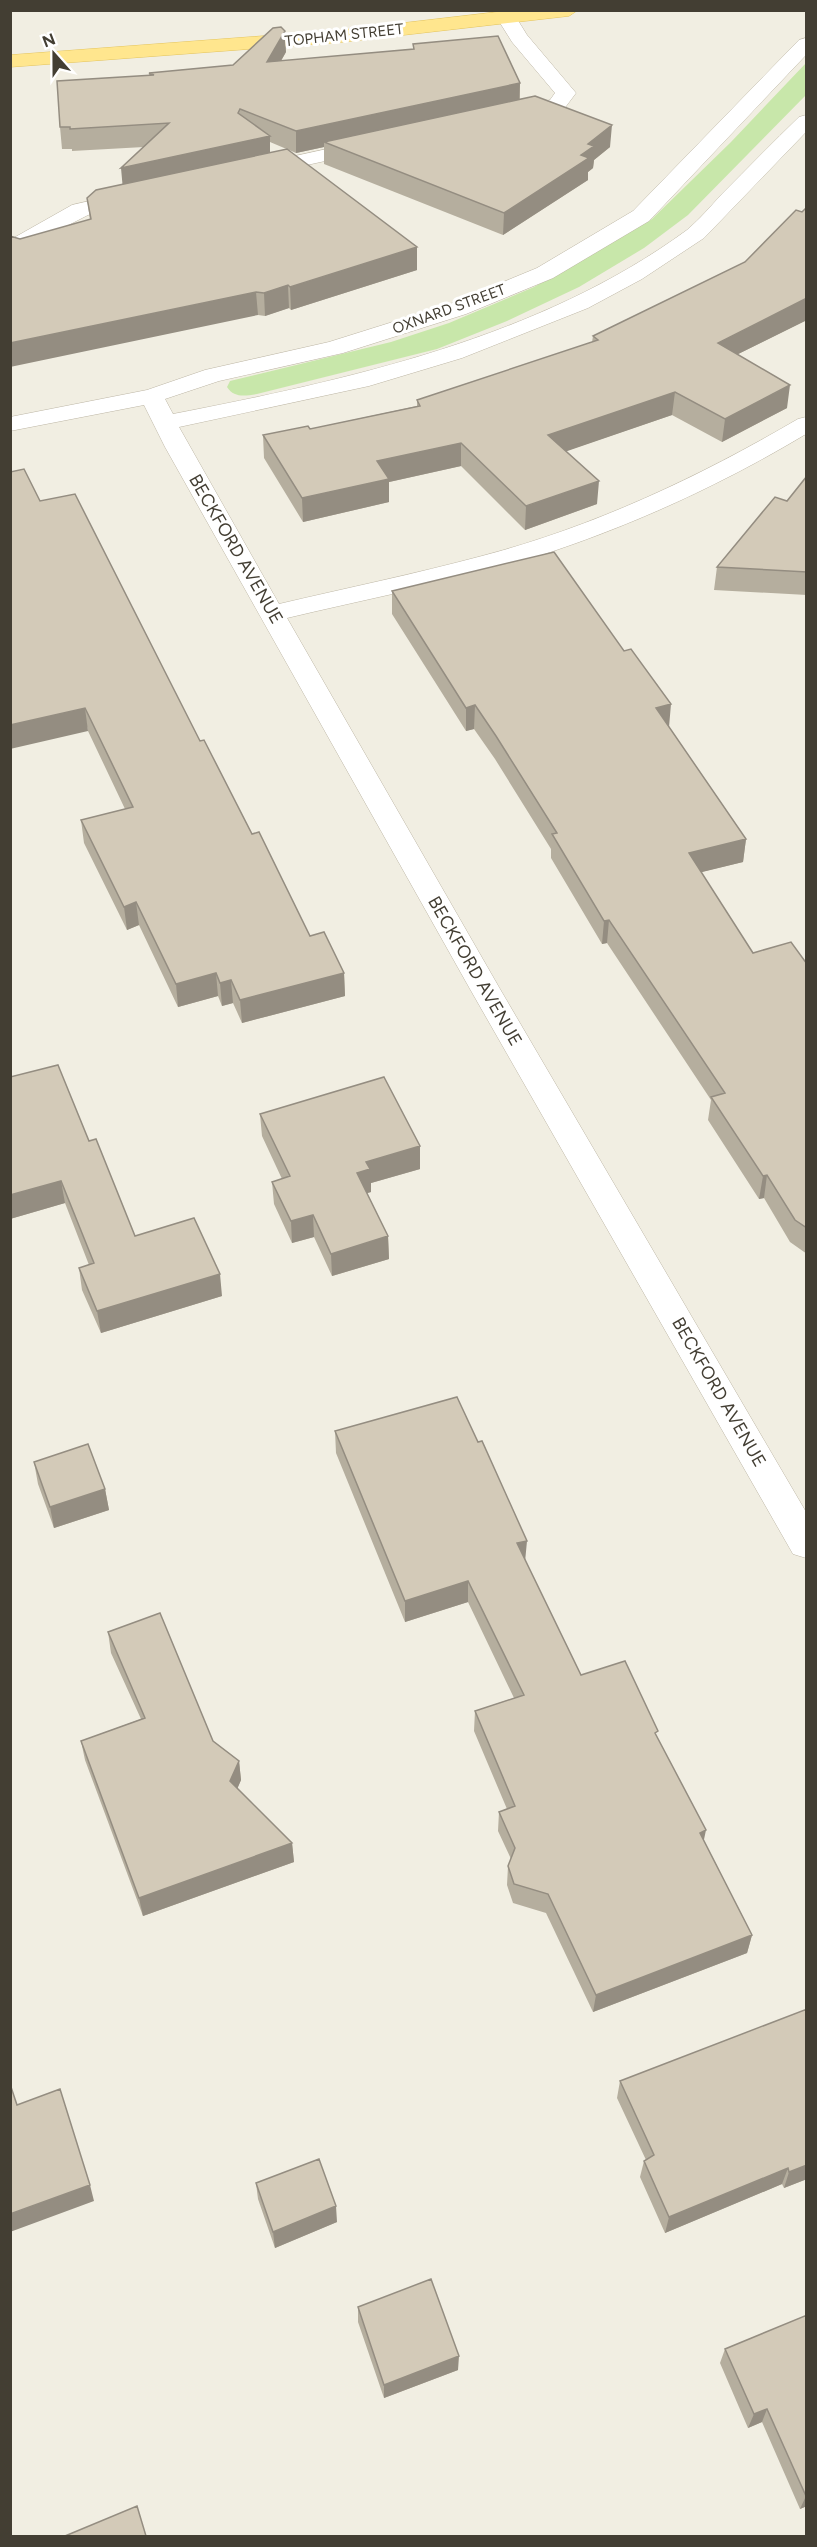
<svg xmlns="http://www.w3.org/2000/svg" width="817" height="2547" viewBox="0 0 817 2547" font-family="Figtree,sans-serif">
	<rect width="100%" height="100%" fill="#f1eee2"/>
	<!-- green -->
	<path fill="#c8e7aa" d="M806,63V95L688,215L644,248L579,287L507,321L437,349L257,394C245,396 234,398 227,387L230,381L391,342L449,323L534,287L652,219L731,142Z"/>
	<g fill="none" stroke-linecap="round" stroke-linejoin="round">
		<defs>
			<path id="minor" d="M507,12L514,14L527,35L576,93L564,109L515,120L508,118L505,114L508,110L550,100L555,93L512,42L497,18Z
				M806,38V55L649,221L553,278L466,314L343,353L219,381L165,399L173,414C348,380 540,338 687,230C699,220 711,206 722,194C748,168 773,142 799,117L806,115V132L704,238L642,279L588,308L462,358L369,386L179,427L279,604C347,588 415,574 482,556C593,527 699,477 798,419L806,417V434C711,491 607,537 499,568C429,587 358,601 287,618L500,989L806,1512V1558L793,1554L470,989L165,447L144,405L10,431V417L147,390L205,370L329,342L450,304L537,268L633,211L799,40Z
				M368,140L375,142L378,146L375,150L257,176L250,174L246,170L250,166Z
				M133,191L141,192L144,197L141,202L88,215L10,255V240L72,205Z"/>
			<path id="major" d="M514,10H578L569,16L343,42L10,67V55L343,30Z"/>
		</defs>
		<!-- minor casing -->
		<use href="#minor" stroke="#bdb6a5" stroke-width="1"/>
		<!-- major casing -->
		<use href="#major" stroke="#e4c45d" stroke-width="1"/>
		<!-- minor -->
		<use href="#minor" fill="#fff" fill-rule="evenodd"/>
		<!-- major -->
		<use href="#major" fill="#ffe68e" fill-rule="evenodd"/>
	</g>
	<!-- wall -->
	<path fill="#b5ae9e" d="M413,44L520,83V99L610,147L594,160L593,168L588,172V180L503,235L324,164V147L296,153L270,142V153L417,247V270L291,310L289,308L265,316L258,315L20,239L90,220L87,198L122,185L144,147L72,151V149H62L60,127L149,75V73L233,65L286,52L281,61L413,49Z
		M807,207V320L738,354L787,408L722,442L672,415L566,451L597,504L525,530L461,466L389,482V502L303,522L264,458L263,435L310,429L417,406V400L592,342L593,336L745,262Z
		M807,476V595L714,590L717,567L787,501Z
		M40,501L200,741L310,936L344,973L345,996L242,1023L233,1003L222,1006L218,996L178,1007L139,925L127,930L84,843L81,820L125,809L88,731Z
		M392,591L669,727L746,839L743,862L701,872L753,953L807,964V1254L790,1242L764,1198L759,1199L708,1120L711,1100L607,943L602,944L551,858V849L495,759L474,729L466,731L392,614Z
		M260,1114L420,1169L371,1183V1192L367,1193L388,1236L389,1259L332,1276L314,1237L292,1243L274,1204L272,1182L282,1179L262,1136Z
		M89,1141L135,1236L222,1296L101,1333L82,1290L79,1268L89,1265L65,1203L10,1219Z
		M335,1431L525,1561L581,1675L657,1738L704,1841L752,1935L747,1953L593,2012L546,1913L513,1903L507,1885L508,1866L511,1859L498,1831L499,1812L507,1809L474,1731L475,1711L514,1698L468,1602L405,1622L336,1453Z
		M34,1462L105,1489L109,1510L54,1528L38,1484Z
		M108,1632L213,1741L239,1761L241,1780L237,1789L292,1843L294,1862L143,1916L85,1760L81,1741L141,1719L111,1653Z
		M620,2081L807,2179L784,2188L782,2184L665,2233L640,2177L644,2161L646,2160L617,2098Z
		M256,2183L337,2222L275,2248L258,2199Z
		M358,2307L458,2370L384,2398L358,2322Z
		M807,2315V2506L800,2509L762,2422L748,2428L720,2363L725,2349Z"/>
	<!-- shaded-wall -->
	<path fill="#948d81" d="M285,31L286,52L268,83L267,62Z
		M520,83L519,104L324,142V147L296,153V131Z
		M612,125L610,147L594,160L593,168L588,172V180L503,235L504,213L581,155L588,144Z
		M270,136V158L123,190L121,168Z
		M417,247V270L291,310L290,287Z
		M288,285L289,308L265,316L264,293Z
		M256,292L258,315L10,367V343Z
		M807,298V320L716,365L718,343Z
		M790,385L787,408L722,442L725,419Z
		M675,392L672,415L547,458L548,435Z
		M461,443V466L389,482V502L303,522L302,498L377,461Z
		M599,481L597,504L525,530L526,506Z
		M671,704L669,727L656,708Z
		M475,705L474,729L466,731V708Z
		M85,708L88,731L10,749V725Z
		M746,839L743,862L686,876L689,853Z
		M136,902L139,925L127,930L124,907Z
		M609,920L607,943L602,944L604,921Z
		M216,973L218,996L178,1007L176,984Z
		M344,973L345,996L242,1023L240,1000Z
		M231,980L233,1003L222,1006L220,983Z
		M420,1146V1169L371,1183V1192L357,1196V1173L366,1162Z
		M767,1175L764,1198L759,1199L763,1176Z
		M61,1181L65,1203L10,1219V1195Z
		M313,1215L314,1237L292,1243L291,1221Z
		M388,1236L389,1259L332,1276L331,1254Z
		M220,1274L222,1296L101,1333L97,1311Z
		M105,1489L109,1510L54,1528L50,1507Z
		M527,1541L525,1562L517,1543Z
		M468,1581V1602L405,1622V1601Z
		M239,1761L241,1780L232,1801L230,1781Z
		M706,1830L702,1849L700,1833Z
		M292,1843L294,1862L143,1916L139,1898Z
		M752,1935L747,1953L593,2012L596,1995Z
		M807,2165V2179L784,2188L789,2172Z
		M788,2168L782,2184L665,2233L669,2217Z
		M90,2185L94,2201L10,2232V2214Z
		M336,2206L337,2222L275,2248L273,2232Z
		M459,2356L458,2370L384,2398V2385Z
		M767,2409L762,2422L748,2428L754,2414Z
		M806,2496L807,2506L800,2509Z"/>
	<!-- building -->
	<path fill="#d3cab8" stroke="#948d81" stroke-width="1.5" d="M281,27L285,31L267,62L414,49L413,44L498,36L520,83L296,131L240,109L238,113L270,136L121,168L169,123L70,129V127H60L57,81L154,75L149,73L233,65L273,28Z
		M535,96L612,125L588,144L594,146L581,155L589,158L504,213L324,142Z
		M287,149L417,247L290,287L288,285L264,293L256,292L10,343V236L20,239L91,219L87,198L96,190Z
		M807,207V298L718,343L790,385L725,419L675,392L548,435L599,481L526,506L461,443L377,461L389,479L302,498L263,435L308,426L310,429L420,406L417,400L598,340L593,336L745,262L796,210L802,212Z
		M24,469L40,501L75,494L200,741L204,740L252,834L259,832L310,936L324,932L344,973L240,1000L231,980L220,983L216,973L176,984L136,902L124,907L81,820L133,807L85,708L10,725V472Z
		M807,476V572L717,567L775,497L787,501Z
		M554,552L624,651L631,649L671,704L656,708L746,839L689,853L753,953L791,942L807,964V1228L795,1220L767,1175L763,1176L711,1097L725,1093L609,920L604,921L552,834L557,833L496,736L475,705L466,708L392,591Z
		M58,1065L89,1141L96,1139L135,1236L194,1218L220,1274L97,1311L79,1268L94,1263L61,1181L10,1195V1077Z
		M384,1077L420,1146L366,1162L370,1169L357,1173L388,1236L331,1254L313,1215L291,1221L272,1182L290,1176L260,1114Z
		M457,1397L478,1442L482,1441L527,1541L517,1543L581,1675L625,1661L658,1731L655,1733L706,1830L700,1833L752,1935L596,1995L548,1894L514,1884L508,1866L515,1848L499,1812L515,1806L475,1711L524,1695L468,1581L405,1601L335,1431Z
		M88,1444L105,1489L50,1507L34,1462Z
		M160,1613L213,1741L239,1761L230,1781L292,1843L139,1898L81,1741L145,1718L108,1632Z
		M807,2009V2165L789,2172L788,2168L669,2217L644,2161L654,2155L620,2081Z
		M10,2084L17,2105L60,2089L90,2185L10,2214Z
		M319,2159L336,2206L273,2232L256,2183Z
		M431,2279L459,2356L384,2385L358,2307Z
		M807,2315V2496H806L767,2409L754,2414L725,2349Z
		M137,2506L146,2536H65Z"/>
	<g text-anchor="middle" stroke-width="6" stroke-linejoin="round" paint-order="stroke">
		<!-- far-street labels -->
		<g font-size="15" fill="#433e33" stroke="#fff">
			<text transform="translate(344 35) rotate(-6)" y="5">TOPHAM STREET</text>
			<text transform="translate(449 309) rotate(-20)" y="5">OXNARD STREET</text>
		</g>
		<!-- street labels -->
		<g font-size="18" fill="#433e33" stroke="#fff">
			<text transform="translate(236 549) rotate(60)" y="6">BECKFORD AVENUE</text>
			<text transform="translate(475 971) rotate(60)" y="6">BECKFORD AVENUE</text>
			<text transform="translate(719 1392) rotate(60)" y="6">BECKFORD AVENUE</text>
		</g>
	</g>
	<!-- border -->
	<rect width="817" height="2547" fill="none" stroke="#433e33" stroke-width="24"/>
	<!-- north arrow -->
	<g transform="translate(54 54) rotate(339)" stroke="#ffffff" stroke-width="4.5" paint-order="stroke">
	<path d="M0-4.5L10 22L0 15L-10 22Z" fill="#433e33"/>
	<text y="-9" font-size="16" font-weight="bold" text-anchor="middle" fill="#433e33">N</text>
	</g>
</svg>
